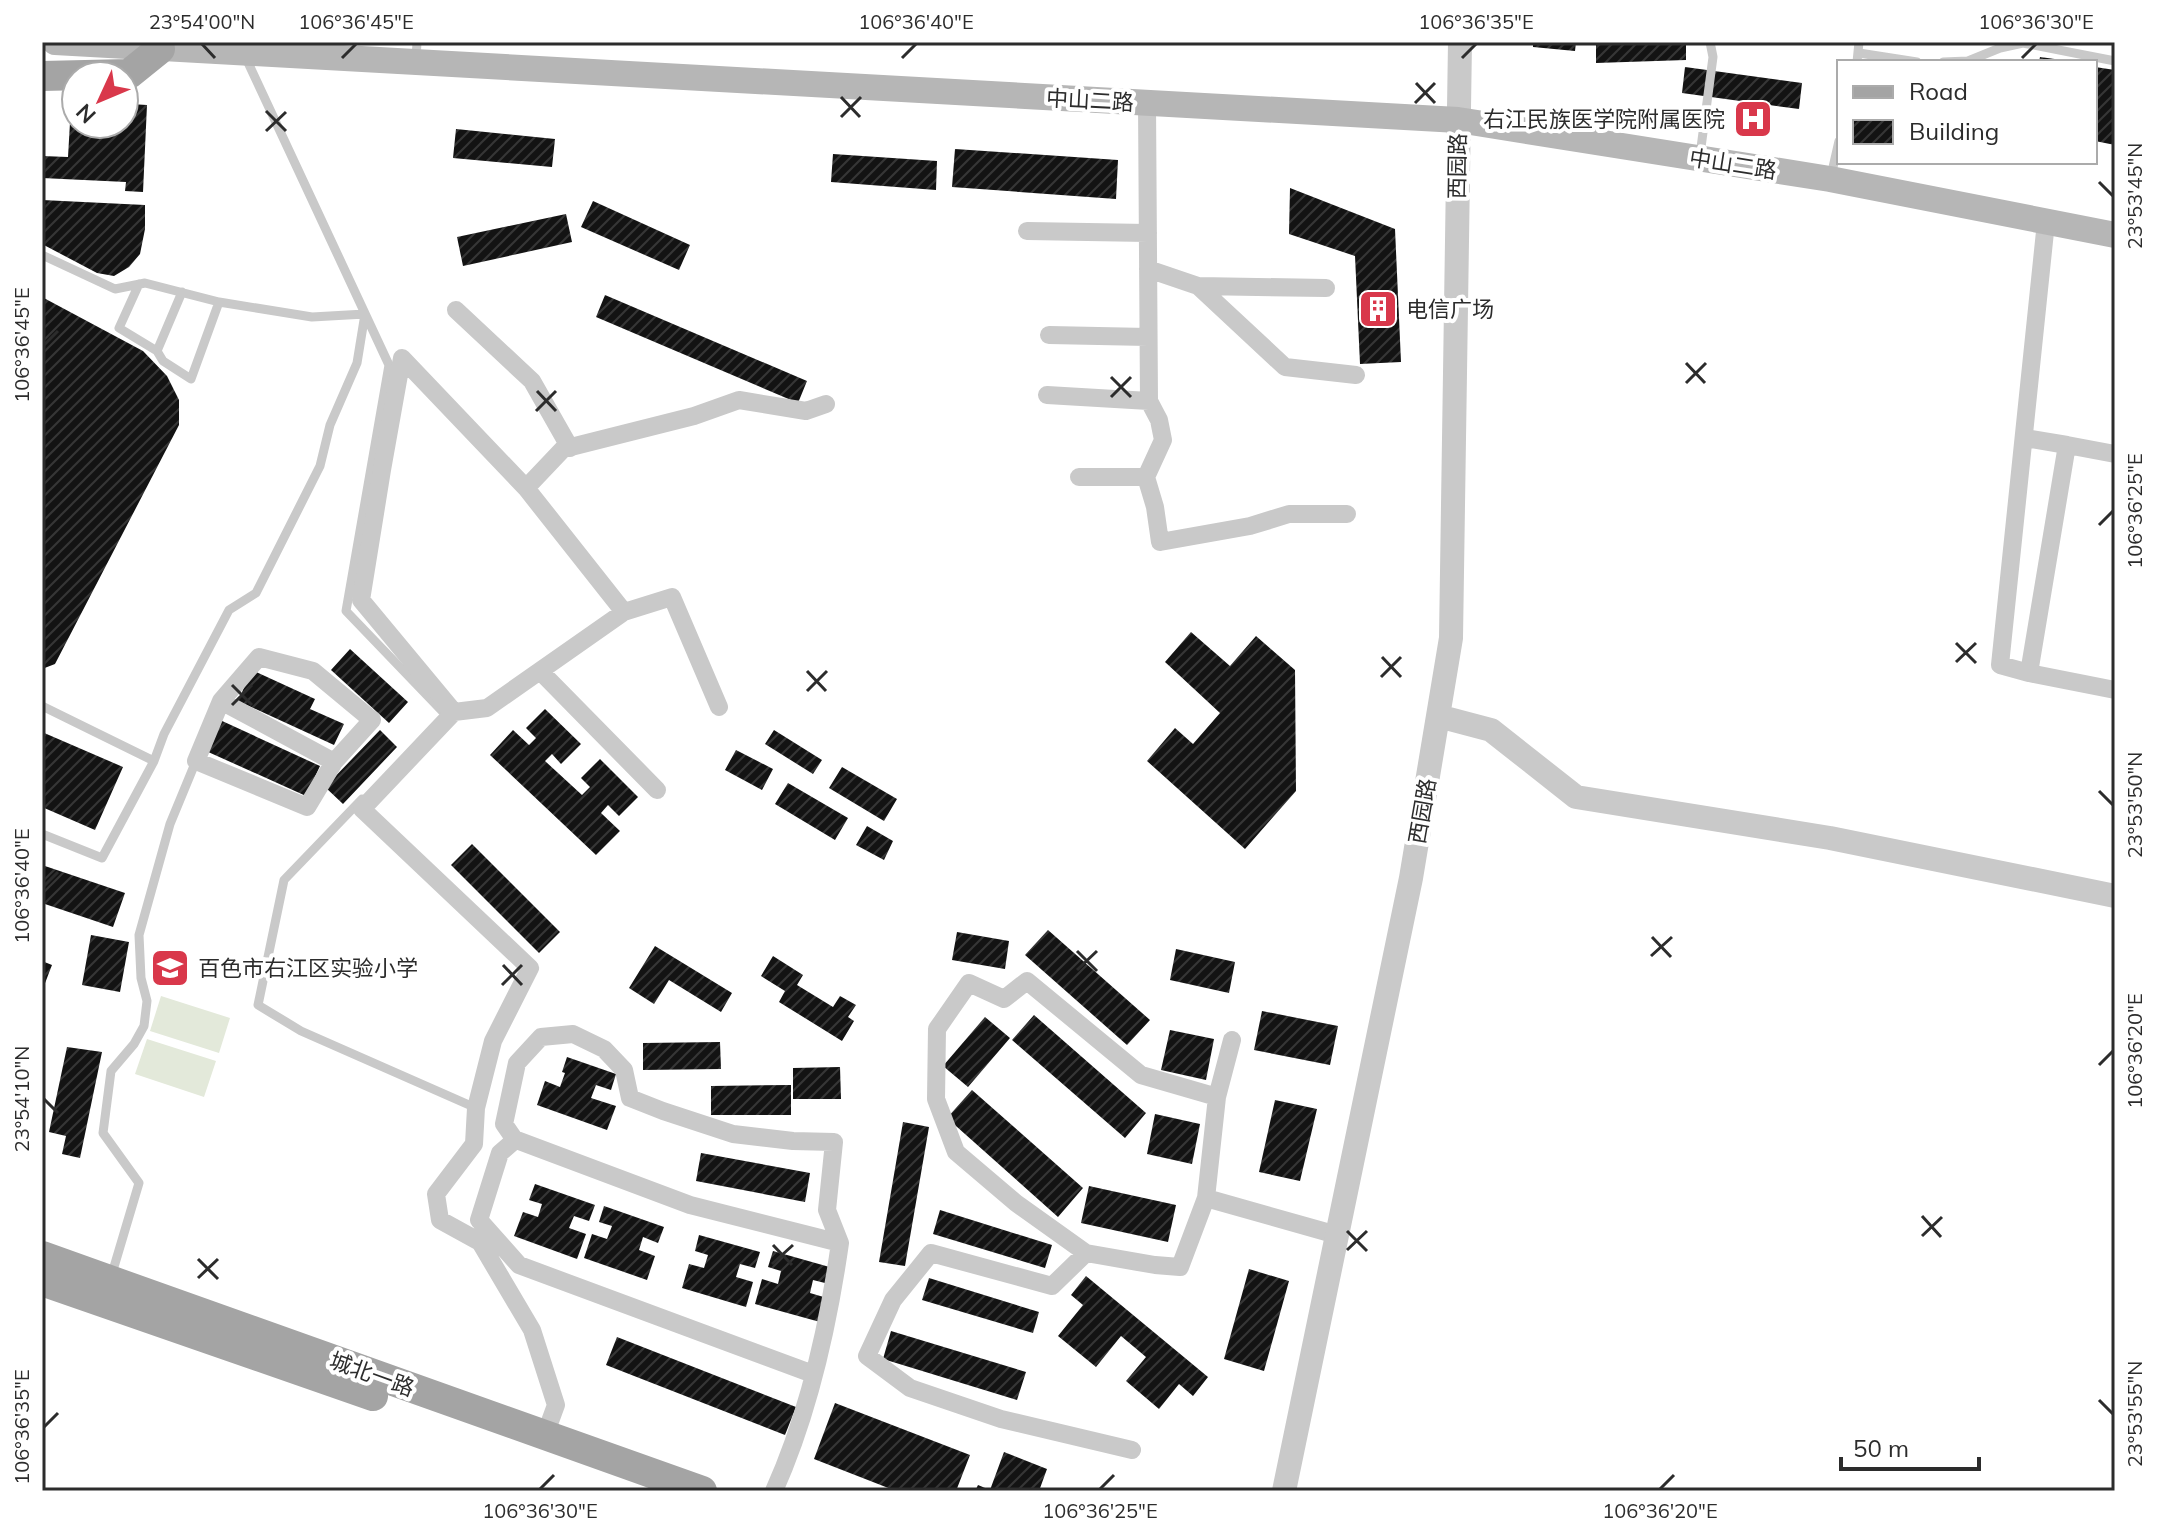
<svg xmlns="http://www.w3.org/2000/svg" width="2157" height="1533" viewBox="0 0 2157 1533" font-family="Mulish,'Noto Sans SC',sans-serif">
	<defs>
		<pattern id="building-hatch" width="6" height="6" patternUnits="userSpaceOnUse" patternTransform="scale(2)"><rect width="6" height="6" fill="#131313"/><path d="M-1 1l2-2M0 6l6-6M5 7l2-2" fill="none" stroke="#363636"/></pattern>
	</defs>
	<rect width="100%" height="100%" fill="#fff"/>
	<!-- grass -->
	<path fill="#e3e9da" d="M161,996L230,1018L219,1053L150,1031Z
		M147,1039L216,1061L204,1097L135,1074Z"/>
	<!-- building -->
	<path fill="url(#building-hatch)" d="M1533,42H1576L1575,51L1533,47Z
		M1646,42H1686V60L1596,63V44Z
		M2040,57L2062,60L2061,62H2039Z
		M1685,67L1802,83L1799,109L1682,93Z
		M2095,67L2115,70V145L2095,141Z
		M130,104L147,105L143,192L125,191L126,182L42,178V156L68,157L71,105H76V124H124V108H130Z
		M456,129L555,139L552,167L453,158Z
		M955,149L1118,160L1116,199L952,187Z
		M833,154L937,161L936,190L831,182Z
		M1290,188L1395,229L1401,362L1360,364L1355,256L1289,234Z
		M42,200L145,205V229L140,254L129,267L114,276L97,273L42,244Z
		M593,201L690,245L679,270L581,227Z
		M566,214L572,242L463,266L457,237Z
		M605,295L807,381L798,403L596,317Z
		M42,297L143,351L167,376L179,400V425L55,664L42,669V386L45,379L42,377Z
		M1191,632L1230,666L1256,636L1295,670L1296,791L1245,849L1147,761L1175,728L1193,744L1220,713L1165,662Z
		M350,649L408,702L389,723L331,670Z
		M252,670L315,699L310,709L344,724L334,745L238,701Z
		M545,709L581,744L561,764L552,754L545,761L582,795L590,787L581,778L600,759L638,797L619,816L608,805L601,813L620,831L596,855L490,755L513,730L529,745L536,738L526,728Z
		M220,720L320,766L306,796L206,751Z
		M380,730L397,747L343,804L325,787Z
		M774,730L822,760L813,774L765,744Z
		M42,732L123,767L95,830L42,807Z
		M736,750L773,769L762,790L725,770Z
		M842,767L897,799L884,821L829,788Z
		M788,783L848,818L835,840L775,804Z
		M867,826L893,841L884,860L856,845Z
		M472,844L560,932L539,953L451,865Z
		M42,865L125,893L113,927L42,903Z
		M1048,930L1150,1020L1127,1045L1025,955Z
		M957,932L1009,941L1005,969L952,960Z
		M91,935L129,942L120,992L82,985Z
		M655,946L732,993L721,1012L669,980L654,1004L629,988Z
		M1176,949L1235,962L1229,993L1170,980Z
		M773,956L803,975L797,985L833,1007L840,996L856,1005L848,1017L854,1021L842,1041L779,1002L785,991L761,976Z
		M42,961L52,965L42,991Z
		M1262,1011L1338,1026L1330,1065L1254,1050Z
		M1034,1015L1146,1113L1125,1138L1012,1040Z
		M985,1017L1010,1038L968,1087L943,1066Z
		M1170,1030L1214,1039L1206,1080L1161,1070Z
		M720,1042L721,1069L643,1070V1043Z
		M67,1047L102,1052L80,1158L62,1154L66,1136L49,1132Z
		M567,1057L616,1074L611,1090L596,1085L591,1098L616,1106L607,1130L537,1105L545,1081L560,1087L565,1073L562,1072Z
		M840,1067L841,1099H793V1068Z
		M791,1085V1115H711V1086Z
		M972,1090L1083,1188L1058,1217L947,1118Z
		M1275,1100L1317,1109L1300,1181L1259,1172Z
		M1155,1114L1200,1124L1192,1164L1147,1154Z
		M903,1122L929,1127L905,1266L879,1262Z
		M701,1153L810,1173L805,1202L696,1181Z
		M535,1184L595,1205L589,1221L574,1216L569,1228L586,1234L577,1259L514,1236L523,1212L538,1217L542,1204L529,1200Z
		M1089,1186L1176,1205L1168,1242L1081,1223Z
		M604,1206L664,1227L658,1243L643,1237L639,1250L655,1256L647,1280L584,1258L592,1234L607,1239L612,1226L599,1222Z
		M940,1210L1052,1245L1045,1268L933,1234Z
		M699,1235L760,1252L755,1268L740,1264L736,1277L753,1282L746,1307L682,1288L689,1264L704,1268L708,1255L695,1251Z
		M773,1251L833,1268L829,1284L813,1280L810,1293L827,1298L820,1322L755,1304L762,1279L778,1284L781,1271L768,1267Z
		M1249,1269L1289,1281L1264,1371L1224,1359Z
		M1086,1276L1208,1377L1193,1396L1179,1384L1159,1409L1126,1381L1146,1357L1121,1336L1096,1367L1058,1336L1083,1305L1071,1295Z
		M929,1278L1039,1312L1033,1333L922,1300Z
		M891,1331L1026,1372L1017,1400L883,1359Z
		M617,1337L796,1407L785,1435L606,1365Z
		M835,1403L970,1455L956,1491H896L814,1459Z
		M1004,1452L1047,1469L1039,1491H975L978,1485L990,1490Z"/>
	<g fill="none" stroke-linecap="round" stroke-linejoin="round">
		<!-- service -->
		<path stroke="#c9c9c9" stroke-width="9" d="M1859,53L1917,62
			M245,56L389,365L346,611L442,711
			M416,59L417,42
			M1857,62L1859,42
			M1943,62L1968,61L2000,48L2023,43L2115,61
			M1700,155L1713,57L1710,42
			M1831,176L1839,141
			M42,255L115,289L145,283L219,302L312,317L365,314L357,363L330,425L320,466L256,593L229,610L164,734L154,761L42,706
			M139,284L119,328L157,351L163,361L191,379L219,302
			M157,351L182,292
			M362,799L284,880L258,1005L301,1031L476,1108
			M42,834L102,858L154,761
			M111,1277L139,1183L103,1133L111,1071L134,1044L144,1026L147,1001L141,978L139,935L170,824L196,761"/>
		<!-- minor -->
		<path stroke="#c9c9c9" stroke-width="18" d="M1147,103L1149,401L1159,420L1163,440L1146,477L1155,507L1160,542L1250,526L1289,514H1347
			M1027,231L1148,233
			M1148,269L1198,286L1285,367L1356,375
			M1198,286L1326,288
			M456,310L532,381L570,448
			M1049,335L1148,337
			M1047,395L1149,401
			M2025,438L2067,445
			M2115,454L2067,445L2029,673L2115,690
			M1079,477H1146
			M526,488L563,449L694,416L739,400L806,411L826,404
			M624,612L672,597L719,707
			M259,657L313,671L372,720L334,762L307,807L196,761L221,701Z
			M540,671L657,790
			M2029,673L2000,665L2046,222
			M221,701L334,762
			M454,712L487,708L624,612L526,488L402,358L382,470L361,600L454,712L362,809L530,968L493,1041L476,1108L474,1144L436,1194L440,1220L480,1242L532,1330L556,1405L545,1435
			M1217,1097L1232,1040
			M514,1139L690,1205L840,1243C828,1327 809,1413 774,1491
			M1206,1198L1180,1267L1155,1265L1086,1253L1016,1203L956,1152L936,1099L937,1029L969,983L1004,999L1027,981L1141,1075L1217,1097L1206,1198L1337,1235
			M1086,1253L1052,1286L931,1253L893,1300L867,1356L910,1388L1001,1419L1132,1450
			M813,1374L519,1265L479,1220L500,1153L515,1140L504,1124L517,1063L541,1037L573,1034L604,1049L624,1070L630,1098L663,1111L733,1134L793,1141L834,1142L827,1210L840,1243"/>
		<!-- tertiary -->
		<path stroke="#c9c9c9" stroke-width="24" d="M1438,716L1491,730L1576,797L1830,838L2115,896
			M1284,1491L1411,878L1451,638L1460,42"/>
		<!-- secondary -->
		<path stroke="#b6b6b6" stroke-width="26" d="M55,42L1458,120L1830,179L2115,235"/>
		<!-- primary -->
		<path stroke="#a4a4a4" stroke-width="30" d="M42,76L129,74L160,49
			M42,1256L702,1491
			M42,1281L373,1396"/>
	</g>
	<!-- ticks -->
	<path fill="none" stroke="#2c2c2c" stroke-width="3" d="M202,44L215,58M342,58L356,44M902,58L916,44M1462,58L1476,44M2022,58L2036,44M1416,83L1435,103M841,97L860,117M1415,103L1435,83M266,111L286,131M841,117L861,97M266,131L286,112M2099,182L2113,196M44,345L58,331M1686,363L1705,383M1111,377L1131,397M1686,383L1706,363M537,391L556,411M1111,397L1131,377M536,411L556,391M2099,525L2113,511M1956,643L1976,663M1382,657L1401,677M1956,662L1976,643M807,671L826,691M1381,677L1401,657M232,685L252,705M807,691L827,671M232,705L252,685M2099,791L2113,805M44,886L58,872M1652,937L1671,957M1077,951L1097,971M1651,956L1672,937M503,965L522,985M1077,970L1097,951M502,985L522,965M2099,1065L2113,1051M44,1099L58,1113M1922,1216L1941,1237M1347,1231L1367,1251M1922,1236L1942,1217M773,1245L792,1265M1347,1250L1367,1231M198,1259L218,1279M772,1264L793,1245M198,1278L218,1259M2099,1400L2113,1414M44,1427L58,1413M540,1489L554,1475M1100,1489L1114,1475M1660,1489L1674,1475"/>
	<!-- icons -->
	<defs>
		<symbol id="hospital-square" viewBox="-11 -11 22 22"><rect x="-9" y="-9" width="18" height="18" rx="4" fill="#d9384b" stroke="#fff"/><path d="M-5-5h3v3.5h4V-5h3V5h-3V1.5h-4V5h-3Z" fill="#fff"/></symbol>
		<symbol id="building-square" viewBox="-11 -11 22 22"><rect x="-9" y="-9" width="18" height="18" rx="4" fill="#d9384b" stroke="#fff"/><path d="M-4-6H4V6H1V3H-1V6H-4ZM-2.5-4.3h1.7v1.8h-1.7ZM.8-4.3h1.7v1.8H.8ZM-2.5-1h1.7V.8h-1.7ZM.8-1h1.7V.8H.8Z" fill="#fff"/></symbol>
		<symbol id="school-square" viewBox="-11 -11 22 22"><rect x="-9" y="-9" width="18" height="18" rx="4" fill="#d9384b" stroke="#fff"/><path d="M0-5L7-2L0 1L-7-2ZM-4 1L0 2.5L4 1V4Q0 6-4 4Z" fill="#fff"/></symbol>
	</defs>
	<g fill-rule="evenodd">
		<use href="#hospital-square" x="1731" y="97" width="44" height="44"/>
		<use href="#building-square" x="1356" y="287" width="44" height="44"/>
		<use href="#school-square" x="148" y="946" width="44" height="44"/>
	</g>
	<g text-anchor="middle" stroke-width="8" stroke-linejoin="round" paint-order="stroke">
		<!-- street labels -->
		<g font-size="22" fill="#2c2c2c" stroke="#fff">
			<text transform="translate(1090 100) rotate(3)" y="8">中山二路</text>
			<text transform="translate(1733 164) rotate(9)" y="8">中山二路</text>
			<text transform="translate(1457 166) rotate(-89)" y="8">西园路</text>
			<text transform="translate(1422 811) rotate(-80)" y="8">西园路</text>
			<text transform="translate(372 1374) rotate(20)" y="8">城北一路</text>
		</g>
		<!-- poi labels -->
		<g font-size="22" fill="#2c2c2c" stroke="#fff" text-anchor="start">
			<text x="1725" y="127" text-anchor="end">右江民族医学院附属医院</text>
			<text x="1406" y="317">电信广场</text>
			<text x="198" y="976">百色市右江区实验小学</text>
		</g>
	</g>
	<!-- border -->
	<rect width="2157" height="1533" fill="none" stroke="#ffffff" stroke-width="88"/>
	<!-- legend -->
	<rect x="1837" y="60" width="260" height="104" fill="#ffffff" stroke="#ababab" stroke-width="2"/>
	<rect x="1853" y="86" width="40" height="12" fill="#a4a4a4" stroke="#ababab" stroke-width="2"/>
	<text x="1909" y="100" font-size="24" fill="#2c2c2c">Road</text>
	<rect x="1853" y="120" width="40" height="24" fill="url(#building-hatch)" stroke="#ababab" stroke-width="2"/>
	<text x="1909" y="140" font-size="24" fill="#2c2c2c">Building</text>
	<!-- north arrow -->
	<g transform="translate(100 100) rotate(226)"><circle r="38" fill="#ffffff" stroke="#ababab" stroke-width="2"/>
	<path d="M0-6L14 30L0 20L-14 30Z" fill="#d9384b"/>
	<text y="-12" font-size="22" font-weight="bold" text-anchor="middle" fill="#2c2c2c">N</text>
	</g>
	<!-- scale -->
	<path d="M1841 1457v12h138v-12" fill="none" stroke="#2c2c2c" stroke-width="4"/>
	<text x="1853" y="1457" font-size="24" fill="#2c2c2c" stroke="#ffffff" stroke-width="6" paint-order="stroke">50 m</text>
	<rect x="44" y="44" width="2069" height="1445" fill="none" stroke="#2c2c2c" stroke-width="3"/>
	<g font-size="20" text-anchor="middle" fill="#2c2c2c">
		<text x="202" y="29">23°54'00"N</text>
		<text x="356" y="29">106°36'45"E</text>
		<text x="916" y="29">106°36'40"E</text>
		<text x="1476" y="29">106°36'35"E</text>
		<text x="2036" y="29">106°36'30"E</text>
		<text transform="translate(2135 196) rotate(-90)" y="7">23°53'45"N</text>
		<text transform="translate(22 345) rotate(-90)" y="7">106°36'45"E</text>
		<text transform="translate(2135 511) rotate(-90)" y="7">106°36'25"E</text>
		<text transform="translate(2135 805) rotate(-90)" y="7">23°53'50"N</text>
		<text transform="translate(22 886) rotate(-90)" y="7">106°36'40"E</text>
		<text transform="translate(2135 1051) rotate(-90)" y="7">106°36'20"E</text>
		<text transform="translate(22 1099) rotate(-90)" y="7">23°54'10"N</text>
		<text transform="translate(2135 1414) rotate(-90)" y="7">23°53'55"N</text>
		<text transform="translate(22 1427) rotate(-90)" y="7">106°36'35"E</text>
		<text x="540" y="1518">106°36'30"E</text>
		<text x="1100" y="1518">106°36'25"E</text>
		<text x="1660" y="1518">106°36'20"E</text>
	</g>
</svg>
